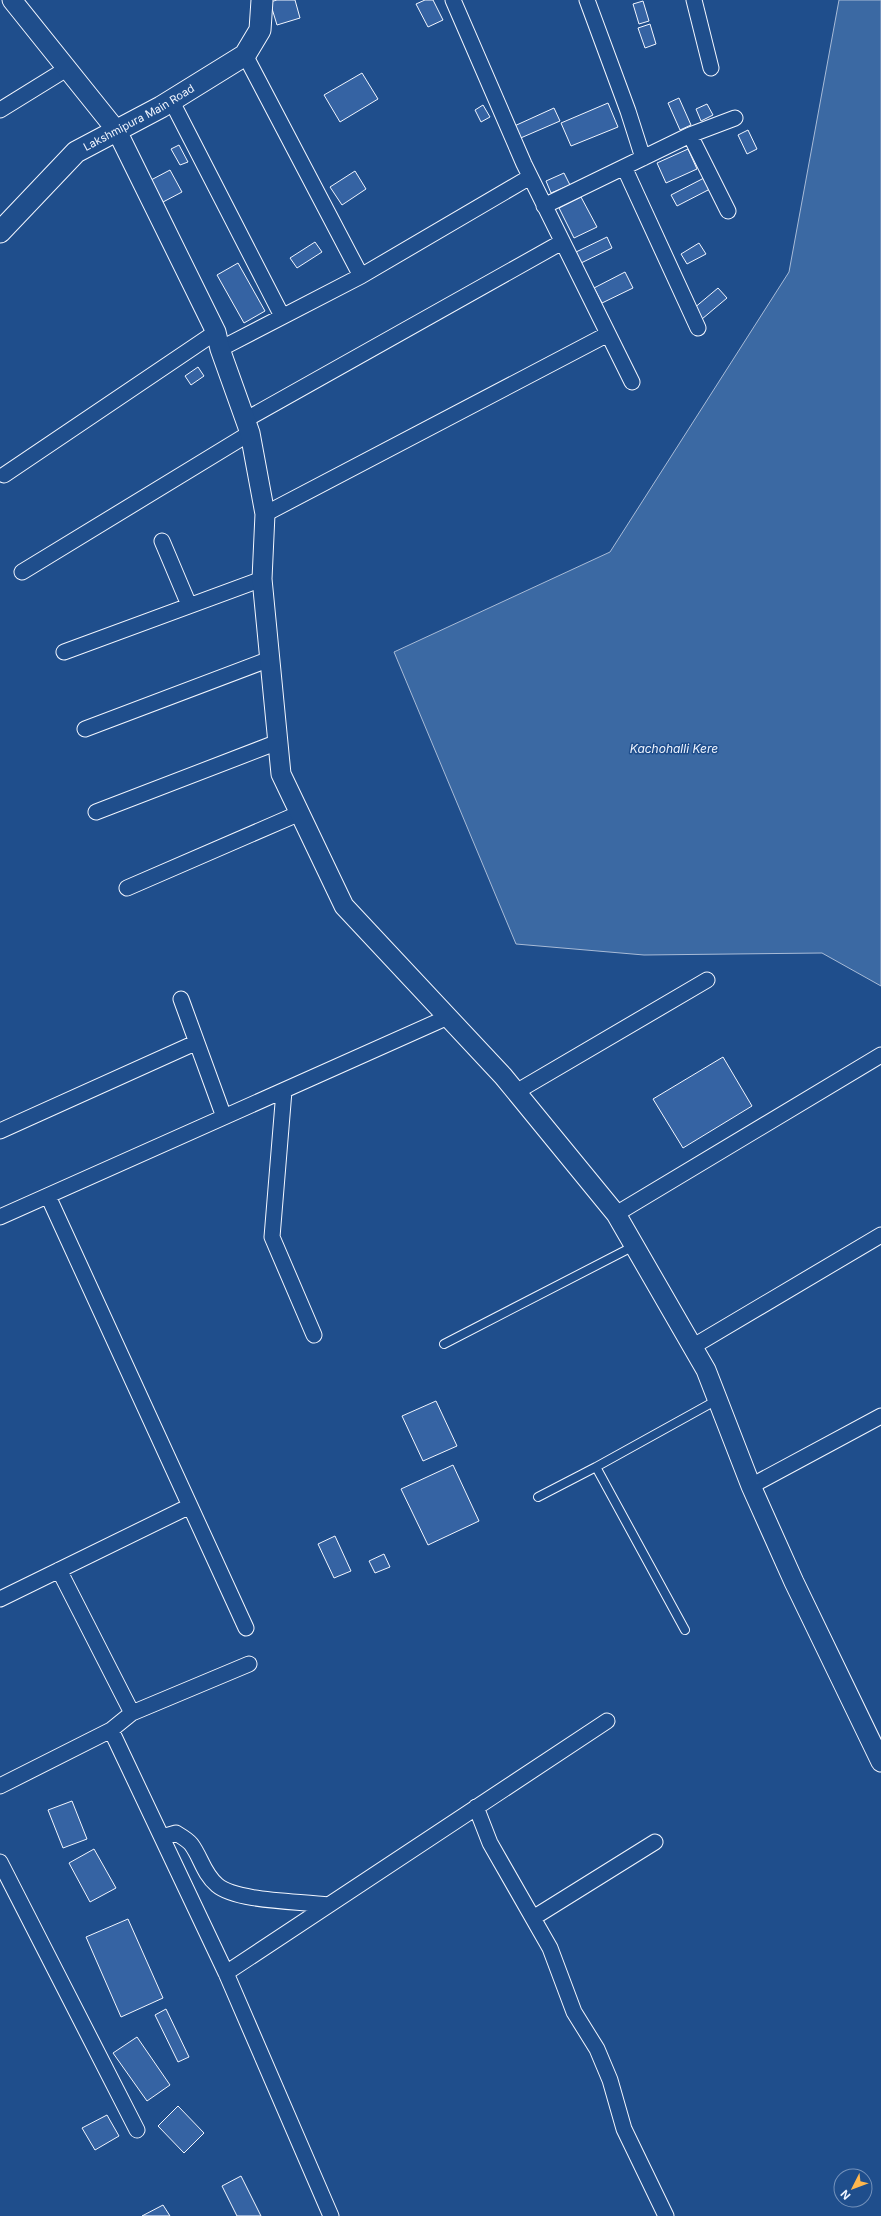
<svg xmlns="http://www.w3.org/2000/svg" width="881" height="2216" viewBox="0 0 881 2216" font-family="Inter,sans-serif">
	<rect width="100%" height="100%" fill="#1f4e8c"/>
	<!-- water -->
	<path fill="#3b69a3" stroke="#a8bbd7" d="M839,0H881V986L822,953L644,955L516,944L394,652L610,552L789,272Z"/>
	<!-- building -->
	<path fill="#3563a3" stroke="#f2f6ff" d="M277,0H295L300,18L277,25L270,2Z
		M425,0H433L443,20L428,27L416,4Z
		M643,1L649,21L639,24L633,4Z
		M650,24L656,44L645,48L638,28Z
		M362,73L378,99L340,122L324,95Z
		M679,98L691,125L680,130L668,103Z
		M608,103L618,127L571,146L561,123Z
		M707,104L713,115L701,121L696,109Z
		M483,105L490,117L481,122L475,110Z
		M554,108L560,121L516,140L510,128Z
		M748,130L757,149L747,154L738,135Z
		M179,145L188,162L180,165L171,149Z
		M688,149L697,169L666,183L657,163Z
		M170,170L182,192L163,202L151,180Z
		M355,171L366,189L342,205L330,187Z
		M564,173L570,185L551,193L546,181Z
		M704,178L710,189L677,206L671,195Z
		M581,197L597,227L574,238L559,208Z
		M607,237L612,248L581,263L576,252Z
		M315,242L322,252L297,268L290,258Z
		M699,243L706,254L687,264L681,254Z
		M238,263L265,311L244,323L217,275Z
		M625,272L633,288L602,303L594,288Z
		M718,288L727,298L702,319L693,309Z
		M198,367L204,376L191,385L185,376Z
		M723,1057L752,1106L683,1148L653,1099Z
		M436,1401L457,1446L423,1461L402,1416Z
		M453,1465L479,1521L428,1545L401,1489Z
		M335,1536L351,1571L334,1578L318,1544Z
		M384,1554L390,1567L375,1573L369,1561Z
		M72,1801L87,1839L63,1848L48,1810Z
		M94,1849L116,1888L90,1902L69,1863Z
		M128,1919L163,1998L121,2017L86,1937Z
		M166,2009L189,2057L178,2062L155,2015Z
		M137,2037L170,2085L147,2101L113,2053Z
		M178,2106L204,2133L184,2153L158,2126Z
		M107,2115L119,2136L95,2150L82,2128Z
		M241,2176L261,2216H237L222,2186Z
		M163,2205L170,2216H142Z"/>
	<g fill="none" stroke-linecap="round" stroke-linejoin="round">
		<defs>
			<path id="service" d="M444,1344L634,1246
				M596,1467L717,1400
				M538,1497L596,1467L685,1630"/>
			<path id="minor" d="M453,0L524,164L632,382
				M587,0L628,111L643,158
				M694,0L711,68
				M245,55L361,276L530,177
				M171,100L282,316
				M0,110L68,68
				M690,135L728,211
				M624,167L698,328
				M544,206L690,135L735,118
				M220,349L361,276
				M245,420L562,242
				M4,475L216,332
				M265,514L608,334
				M162,541L189,605
				M22,572L250,433
				M64,652L262,579
				M85,729L270,659
				M96,812L278,742
				M127,888L300,813
				M181,999L224,1117
				M284,1091L272,1237L314,1335
				M516,1092L707,980
				M0,1131L195,1043
				M48,1196L246,1628
				M616,1214L881,1055
				M0,1217L448,1017
				M692,1347L881,1235
				M751,1486L881,1416
				M59,1570L132,1713
				M0,1599L190,1506
				M111,1730L226,1973L607,1721
				M0,1786L111,1730L132,1713L249,1664
				M476,1807L490,1843L550,1948L574,2012L597,2049L610,2080L624,2129L666,2216
				M162,1837L176,1833C181,1836 188,1840 191,1844C201,1857 203,1873 217,1885C237,1902 301,1901 328,1905
				M0,1862L137,2130
				M533,1918L655,1842
				M226,1973L331,2216"/>
			<path id="tertiary" d="M12,0L117,131L216,332L220,349L250,433L265,514L262,579L281,774L344,906L503,1076L616,1214L706,1370L751,1486L794,1582L881,1762"/>
			<g id="secondary">
				<path id="s1" d="M0,232L76,152L161,107L245,55L260,30L262,0"/>
			</g>
		</defs>
		<!-- service casing -->
		<use href="#service" stroke="#f2f6ff" stroke-width="10"/>
		<!-- minor casing -->
		<use href="#minor" stroke="#f2f6ff" stroke-width="17"/>
		<!-- tertiary casing -->
		<use href="#tertiary" stroke="#f2f6ff" stroke-width="21"/>
		<!-- secondary casing -->
		<use href="#secondary" stroke="#f2f6ff" stroke-width="23"/>
		<!-- service -->
		<use href="#service" stroke="#1f4e8c" stroke-width="8"/>
		<!-- minor -->
		<use href="#minor" stroke="#1f4e8c" stroke-width="15"/>
		<!-- tertiary -->
		<use href="#tertiary" stroke="#1f4e8c" stroke-width="19"/>
		<!-- secondary -->
		<use href="#secondary" stroke="#1f4e8c" stroke-width="21"/>
	</g>
	<g text-anchor="middle" stroke-width="3" stroke-linejoin="round" paint-order="stroke">
		<!-- street labels -->
		<g font-size="11" fill="#f2f6ff" stroke="#1f4e8c">
			<text dy="4" stroke="none"><textPath href="#s1" startOffset="182">Lakshmipura Main Road</textPath></text>
		</g>
		<!-- water labels -->
		<g font-size="12" font-style="italic" fill="#f2f6ff" stroke="#1f4e8c">
			<text x="674" y="753">Kachohalli Kere</text>
		</g>
	</g>
	<!-- north arrow -->
	<g transform="translate(853 2188) rotate(228)"><circle r="19" fill="#1f4e8c" stroke="#7391ba"/>
	<path d="M0-3L7 15L0 10L-7 15Z" fill="#ffb74d"/>
	<text y="-6" font-size="11" font-weight="bold" text-anchor="middle" fill="#f2f6ff">N</text>
	</g>
</svg>
